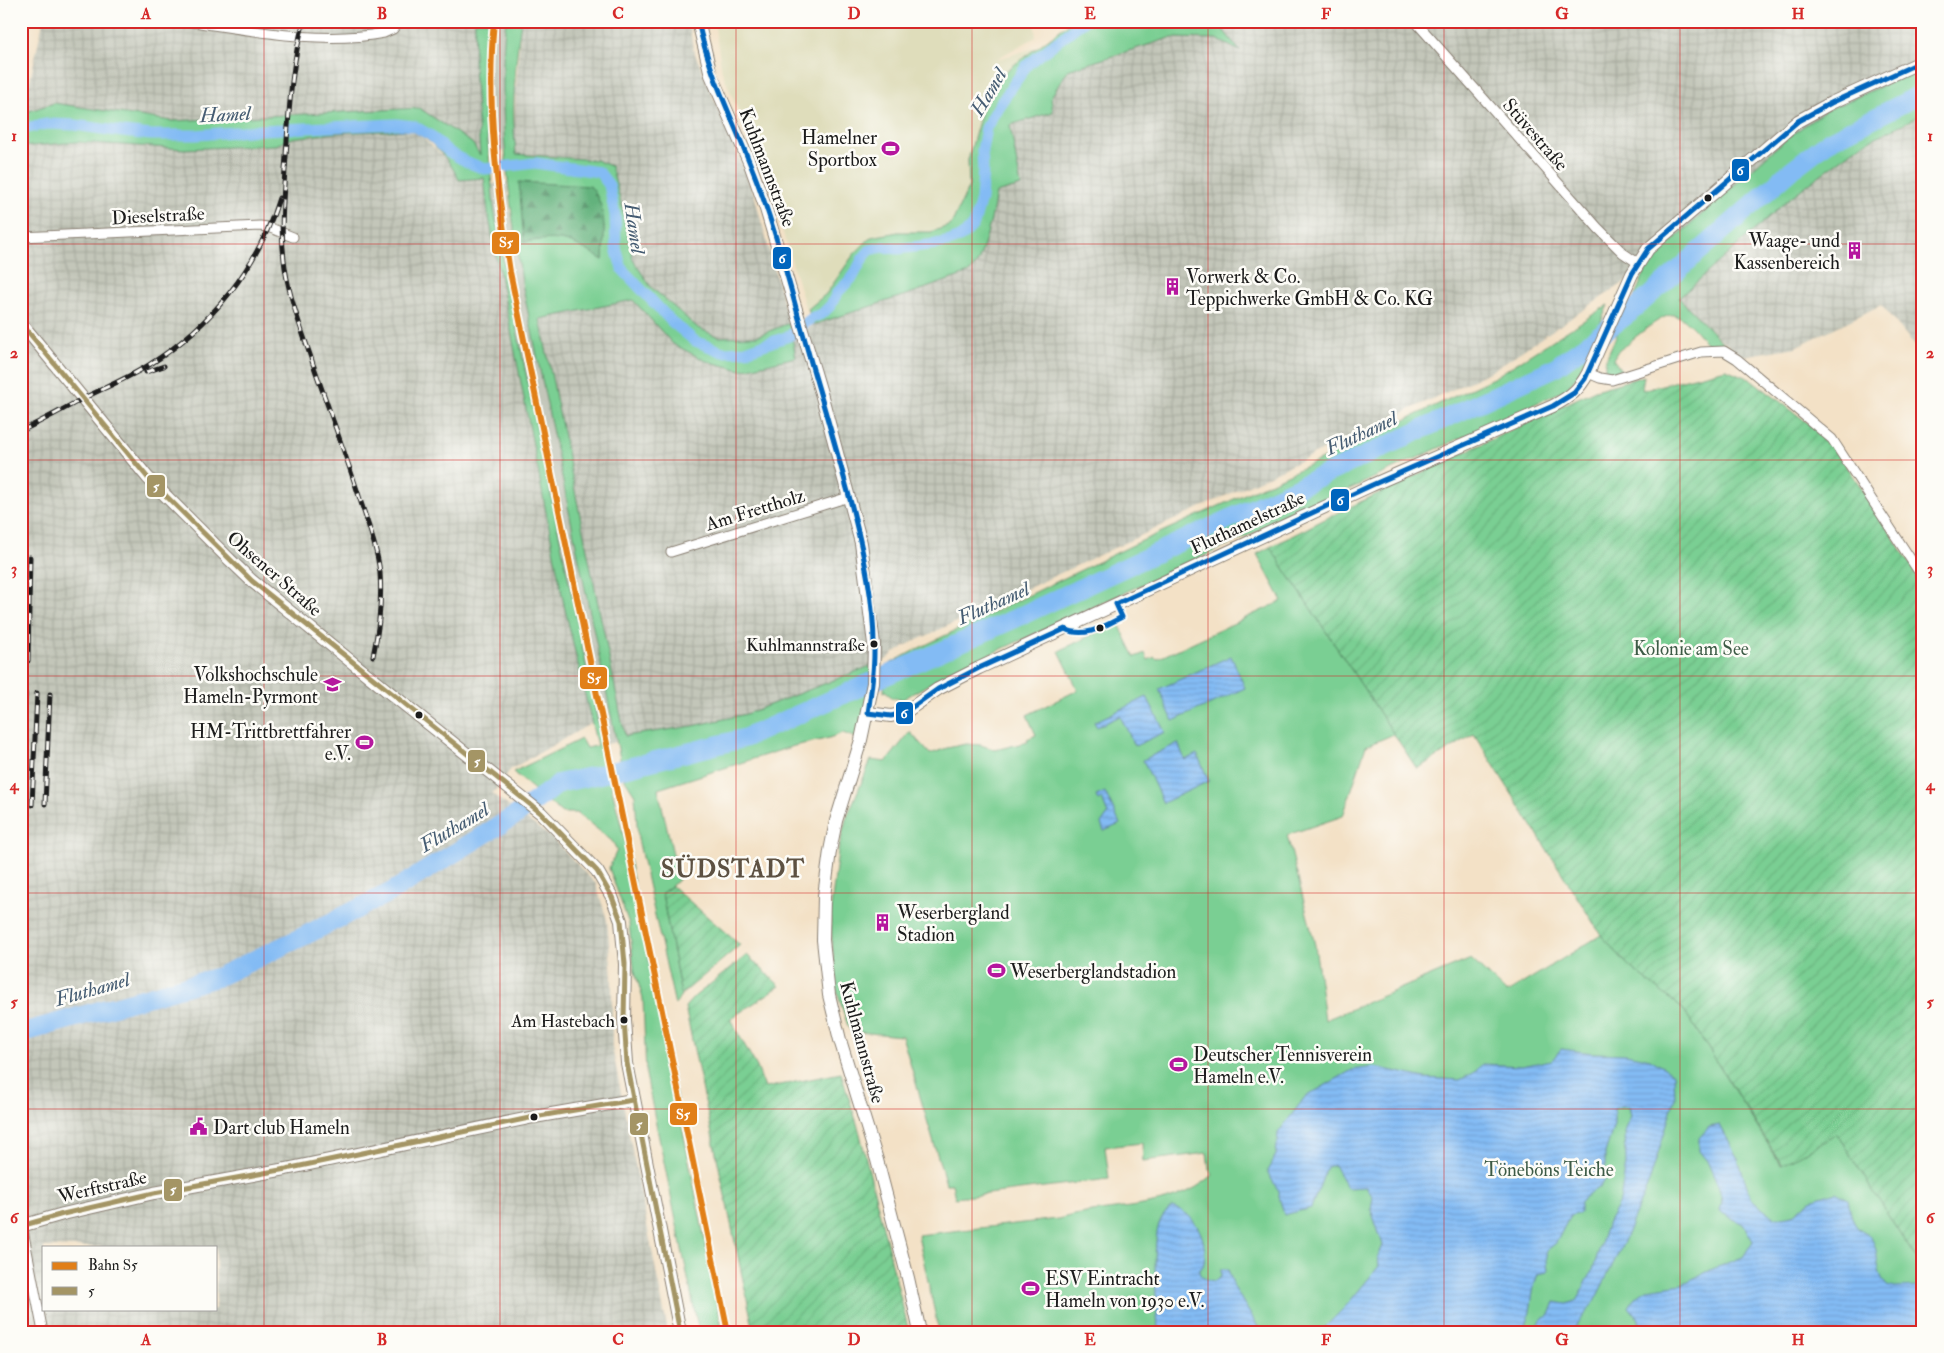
<svg xmlns="http://www.w3.org/2000/svg" width="1944" height="1353" viewBox="0 0 1944 1353" font-family="'IM FELL Double Pica',serif">
	<defs>
		<pattern id="industrial-grid" width="8" height="8" patternUnits="userSpaceOnUse" patternTransform="scale(1.25)"><rect width="8" height="8" fill="#c3c6b9"/><path d="M0 4h8M4 0v8" fill="none" stroke="#a7aa9e"/></pattern>
		<pattern id="forest-firs" width="22" height="20" patternUnits="userSpaceOnUse" patternTransform="scale(1.25)"><rect width="22" height="20" fill="#63b27d"/><path d="M5 1l3.5 6h-7zM16 11l3.5 6h-7z" fill="#519066"/></pattern>
		<pattern id="garden-furrows" width="10" height="10" patternUnits="userSpaceOnUse" patternTransform="scale(1.25)"><rect width="10" height="10" fill="#7acf93"/><path d="M-1 1l2-2M0 10L10 0M9 11l2-2" fill="none" stroke="#69b17e"/></pattern>
		<pattern id="water-rules" width="6" height="5" patternUnits="userSpaceOnUse" patternTransform="scale(1.25)"><rect width="6" height="5" fill="#83bbf4"/><path d="M0 2.5h6" fill="none" stroke="#71a0d1"/></pattern>
	</defs>
	<rect width="100%" height="100%" fill="#fdfcf7"/>
	<filter id="ink" filterUnits="userSpaceOnUse"><feTurbulence type="fractalNoise" baseFrequency=".02" numOctaves="2"/><feDisplacementMap in="SourceGraphic" scale="10" xChannelSelector="R" yChannelSelector="G"/><feConvolveMatrix kernelMatrix="1 2 1 2 8 2 1 2 1" color-interpolation-filters="sRGB"/></filter>
	<filter id="wash" filterUnits="userSpaceOnUse"><feTurbulence type="fractalNoise" baseFrequency=".0096" numOctaves="4" result="noise"/><feDisplacementMap in="SourceGraphic" scale="20" xChannelSelector="R" yChannelSelector="G"/><feGaussianBlur stdDeviation="1.12" result="paint"/><feColorMatrix in="noise" values="0 0 0 0 0 0 0 0 0 0 0 0 0 0 0 0 0 1.4 0 .05"/><feComposite in="paint" operator="in"/></filter>
	<g filter="url(#wash)">
		<rect width="100%" height="100%" fill="#f3e1c6"/>
		<!-- built -->
		<path fill="#dfddbb" d="M714,21H1034L1036,37L994,60L1041,46L1006,71L968,160L969,186L951,225L931,232H898L871,237L854,254L826,294L806,310L767,178L722,72Z"/>
		<!-- industrial -->
		<path fill="url(#industrial-grid)" fill-rule="evenodd" d="M43,21H475L474,65L481,156L419,108L172,121L54,103L23,113Z
			M521,21H689L693,49L754,194L789,323L757,336L719,337L698,328L651,287L633,260L622,206L611,166L516,154L514,138L516,87Z
			M1216,21H1923V68L1825,111L1787,138L1631,278L1490,372L911,643L894,653L886,660L873,665L746,714L693,726L625,736L540,318L633,300L673,344L796,357L792,340L813,325L915,292L969,273L978,262L984,245L991,220L996,193L1020,186L1010,125L1053,112L1051,97L1068,70L1170,38L1216,39L1238,50Z
			M1923,115V355L1881,305L1796,347L1743,356L1721,340L1679,298L1791,197L1860,145Z
			M411,130L418,133L452,164L459,180L484,178L488,213L538,474L564,605L592,723L511,769L492,794L552,838L596,884L607,920L612,976V1047L668,1332H21V147L77,142L184,149L276,145L293,138L335,133ZM44,1247H216V1309H44Z"/>
		<!-- railway -->
		<path fill="#c3c6b9" d="M489,21H506L504,40L503,121L505,151L489,152L486,121Z
			M507,182L509,206L523,288L616,742L603,745L509,291L494,208L492,184Z"/>
		<!-- green -->
		<path fill="#7acf93" stroke="#4b7658" fill-rule="evenodd" d="M475,21H489L486,121L494,208L509,291L610,781L627,849L723,1332H699L646,1075L643,999L634,968L629,924L609,868L617,850L612,841L577,813H562L513,772L581,739L586,748L597,746L564,605L488,213L484,178L459,180C450,160 432,139 411,130L335,133L293,138L276,145L184,149L77,142L21,147L23,113L54,103L172,121L419,108L472,143L480,155L474,65Z
			M506,21H521C515,64 511,111 516,154L596,160L611,166L622,206L633,260L651,287L698,328L719,337L757,336L789,323L796,357L741,370L706,361L673,344L633,300L540,319L625,736L693,726L746,714L873,665L861,740L843,733L826,739L794,746L658,789L679,880L662,893L681,995L675,1005L638,839L635,795L624,778L523,288C512,219 502,153 503,82C503,62 503,42 506,21ZM604,225L603,260L575,242L549,238L525,242Z
			M1072,21H1216L1240,51L1216,39L1170,38L1068,70L1051,97L1053,112L1010,125L1021,186L996,193L991,220L984,245L978,262L969,273L915,292L813,325L808,309L826,294L854,254L871,237L898,232H931L951,225L969,186L968,160L987,92L1006,71Z
			M1923,68V114L1860,145L1791,197L1679,298L1726,346L1707,344C1699,335 1688,319 1675,315C1662,312 1628,344 1617,352L1613,359L1621,370L1611,372L1605,369V361L1650,261L1787,138L1825,111Z
			M1608,305L1579,374L1565,390L943,676L903,699L892,698L886,691L884,692L886,666L915,650L1133,545L1355,444L1495,377Z
			M1270,547L1394,734L1366,746L1343,816L1287,835L1315,945L1325,1020L1471,959L1507,993L1601,935L1629,966L1684,1010L1781,1165L1837,1134L1917,1260L1923,1257V1332H939L918,1235L1058,1219C1110,1204 1170,1213 1213,1175L1209,1169L1207,1153L1143,1161L1142,1143L1105,1147L1109,1179L955,1198L952,1184H946L902,1036L858,1032L849,1029L836,989L830,916L838,851L846,819L871,760L886,762L910,732L930,754L947,748L966,744L981,745L995,750L1028,742L1027,739L1036,735L1027,715L1078,690L1059,651L1118,622L1135,657L1145,653L1148,660L1155,657L1157,659L1282,601L1257,554Z"/>
		<!-- forest -->
		<path fill="url(#forest-firs)" stroke="#40674c" d="M519,182L590,186C608,207 604,234 603,260C570,240 563,236 524,242Z"/>
		<!-- garden -->
		<path fill="url(#garden-furrows)" stroke="#4b7658" d="M1726,369L1752,380L1830,440L1923,583V1257L1917,1260L1837,1134L1782,1165L1684,1010L1629,966L1601,935L1474,734L1417,769L1270,547L1333,515L1595,390L1644,376L1642,390Z
			M672,886L740,945L681,995L662,893Z
			M747,955L780,986L730,1019L757,1067L765,1088L841,1073L859,1130L909,1332H754L685,1007L694,997Z"/>
		<!-- water -->
		<path fill="url(#water-rules)" stroke="#506c88" d="M1231,656L1245,688L1173,721L1159,689Z
			M1147,697L1165,732L1135,746L1120,716L1097,727L1094,722Z
			M1178,743L1185,760L1197,754L1209,781L1163,803L1143,760Z
			M1105,792L1120,824L1104,831L1101,824L1108,814L1102,799L1098,801L1096,796Z
			M1561,1049L1593,1053L1626,1054L1650,1059L1674,1074L1675,1098L1650,1179L1623,1244L1592,1306L1571,1332H1533L1541,1320L1550,1315L1555,1302L1567,1304L1576,1301L1592,1272L1608,1222L1620,1201L1626,1164L1625,1129L1631,1116L1629,1107L1621,1106L1614,1109V1125L1605,1153V1178L1600,1187L1588,1194L1580,1204V1213L1570,1216L1556,1243L1546,1251L1548,1272L1538,1274C1530,1293 1533,1315 1523,1332H1320L1346,1306L1379,1266L1378,1257L1383,1245L1371,1210L1373,1197L1366,1187L1347,1188L1334,1165L1327,1167L1311,1208L1284,1215L1277,1189L1267,1171L1276,1155L1278,1133L1305,1097L1352,1070L1375,1067L1425,1078L1460,1080L1476,1071L1482,1064L1522,1066L1552,1060Z
			M1720,1125L1738,1159L1751,1198L1764,1210L1776,1218L1793,1215L1811,1200L1836,1192L1848,1199C1850,1209 1851,1222 1859,1229C1862,1232 1868,1234 1871,1238C1881,1252 1873,1269 1887,1286L1895,1288L1923,1287V1332H1639V1319L1629,1307L1635,1297L1647,1289L1682,1284L1717,1267L1743,1257L1753,1241L1743,1224L1720,1212L1722,1200L1719,1188L1707,1161L1699,1151V1138L1709,1127Z
			M1172,1207C1196,1212 1210,1243 1203,1266L1199,1269C1198,1278 1207,1280 1215,1281L1221,1277V1269H1228L1234,1287L1261,1332H1158C1157,1309 1151,1241 1160,1222C1163,1215 1167,1211 1172,1207Z"/>
		<g fill="none" stroke-linecap="round" stroke-linejoin="round">
			<!-- canal -->
			<path stroke="#83bbf4" stroke-width="11" d="M21,129L47,124L75,125L123,132L151,135H196L261,130L396,124L414,126L430,135L449,152L467,162L485,169L535,163L599,172L609,185L615,215L616,248L622,269L672,322L695,341L723,352L746,351L789,336L813,317L822,314L831,305L837,293L853,277L863,258L870,250L883,247L898,249L936,244L951,241L965,234L974,224L981,199L983,169L982,150L986,128L998,107L1027,65L1084,21"/>
			<!-- river -->
			<path stroke="#83bbf4" stroke-width="19" d="M21,1033L218,977L302,937L391,892L516,815L560,783L598,775L745,738L1014,619L1554,368L1631,312L1790,171L1829,141L1923,93"/>
		</g>
	</g>
	<g filter="url(#ink)">
		<g fill="none" stroke-linecap="round" stroke-linejoin="round">
			<defs>
				<path id="street" d="M186,21C251,30 319,45 384,33L393,29L399,21
					M1415,21L1598,228L1623,253L1638,263
					M21,237L260,226L268,227L293,237
					M1588,373L1600,378L1612,380L1701,352L1724,351L1737,359L1832,439L1923,578
					M671,552L849,497
					M22,1225L43,1332"/>
				<path id="secondary" d="M698,21L711,75L750,164L766,209L821,393L861,543L874,644L873,683L861,740L836,821L830,851L824,896L823,940L829,995L840,1040L877,1160L908,1278L920,1332
					M21,323L148,478L230,560L252,581L390,693L541,813L597,871L612,897L621,921L625,964L624,1020L627,1063L680,1332
					M868,713L891,716L904,713L938,689L979,668L1372,485L1553,406C1570,397 1579,390 1588,373L1632,274L1648,249L1798,121L1831,103L1923,61
					M21,1226L63,1214L154,1193L286,1169L534,1117L633,1100"/>
			</defs>
			<!-- street casing -->
			<use href="#street" stroke="#887e71" stroke-width="11"/>
			<!-- secondary casing -->
			<use href="#secondary" stroke="#887e71" stroke-width="14"/>
			<!-- street -->
			<use href="#street" stroke="#fff" stroke-width="9"/>
			<!-- secondary -->
			<use href="#secondary" stroke="#fff" stroke-width="12"/>
			<defs>
				<path id="rail" d="M304,21C291,64 289,112 286,156C283,201 278,244 289,288C295,314 305,339 313,364C328,407 344,450 358,493C366,519 377,546 380,573C382,601 379,629 373,656
					M146,372L164,366
					M21,431C42,421 62,410 82,399C104,388 128,378 149,365C211,326 258,268 279,198
					M21,609L23,559
					M28,661L30,557
					M21,779L25,693
					M45,804L50,694
					M32,805L37,693"/>
			</defs>
			<!-- rail casing -->
			<use href="#rail" stroke="#1c1c1c" stroke-width="5"/>
			<!-- rail -->
			<use href="#rail" stroke="#fdfcf7" stroke-width="3" stroke-dasharray="9" stroke-linecap="butt"/>
			<defs>
				<path id="bus-1" d="M21,323L148,478L252,581L541,813L597,871L612,897L621,921L625,964L624,1020L627,1063L680,1332
					M21,1226L63,1214L154,1193L286,1169L534,1117L633,1100"/>
				<path id="bus-2" d="M698,21C710,79 738,129 758,184C781,246 796,310 814,373C827,417 840,462 852,507C864,555 875,604 874,653C874,673 871,693 868,713L891,716L904,713L938,689L979,668L1065,629C1085,639 1104,626 1122,617L1116,604L1372,485L1553,406L1574,393L1585,379L1632,274L1648,249L1798,121L1831,103L1923,61"/>
			</defs>
			<!-- bus-1 casing -->
			<use href="#bus-1" stroke="#fdfcf7" stroke-width="9"/>
			<!-- bus-2 casing -->
			<use href="#bus-2" stroke="#fdfcf7" stroke-width="9"/>
			<!-- bus-1 -->
			<use href="#bus-1" stroke="#a49565" stroke-width="5"/>
			<!-- bus-2 -->
			<use href="#bus-2" stroke="#0065bd" stroke-width="5"/>
			<defs>
				<path id="rail-1" d="M494,21C486,106 497,188 510,272L728,1332"/>
			</defs>
			<!-- rail-1 casing -->
			<use href="#rail-1" stroke="#fdfcf7" stroke-width="10"/>
			<!-- rail-1 -->
			<use href="#rail-1" stroke="#e17f18" stroke-width="6"/>
		</g>
	</g>
	<!-- grid -->
	<path fill="none" stroke="#d62828" stroke-width="1" stroke-opacity="0.55" d="M264,21V1332M500,21V1332M736,21V1332M972,21V1332M1208,21V1332M1444,21V1332M1680,21V1332M21,244H1923M21,460H1923M21,676H1923M21,893H1923M21,1109H1923"/>
	<!-- icons -->
	<defs>
		<symbol id="stadium-bare" viewBox="-9 -9 18 18"><path d="M0-5a6.5 5 0 1 0 0 10a6.5 5 0 1 0 0-10ZM-3.5-1.8h7v3.6h-7Z" fill="#b5179e" stroke="#fdfcf7" stroke-width="2.5" paint-order="stroke"/></symbol>
		<symbol id="building-bare" viewBox="-9 -9 18 18"><path d="M-4-6H4V6H1V3H-1V6H-4ZM-2.5-4.3h1.7v1.8h-1.7ZM.8-4.3h1.7v1.8H.8ZM-2.5-1h1.7V.8h-1.7ZM.8-1h1.7V.8H.8Z" fill="#b5179e" stroke="#fdfcf7" stroke-width="2.5" paint-order="stroke"/></symbol>
		<symbol id="university-bare" viewBox="-9 -9 18 18"><path d="M0-5L7-2L0 1L-7-2ZM-4 1L0 2.5L4 1V4Q0 6-4 4Z" fill="#b5179e" stroke="#fdfcf7" stroke-width="2.5" paint-order="stroke"/></symbol>
		<symbol id="civic-bare" viewBox="-9 -9 18 18"><path d="M-.6-6.5H3V-4.5H.6V-3L4-1V1h2V6H-6V1h2V-1L-.6-3ZM-1.2 2.5V6h2.4V2.5Z" fill="#b5179e" stroke="#fdfcf7" stroke-width="2.5" paint-order="stroke"/></symbol>
	</defs>
	<g fill-rule="evenodd">
		<use href="#stadium-bare" x="878" y="136" width="25" height="25"/>
		<use href="#building-bare" x="1842" y="238" width="25" height="25"/>
		<use href="#building-bare" x="1160" y="274" width="25" height="25"/>
		<use href="#university-bare" x="320" y="672" width="25" height="25"/>
		<use href="#stadium-bare" x="352" y="730" width="25" height="25"/>
		<use href="#building-bare" x="870" y="910" width="25" height="25"/>
		<use href="#stadium-bare" x="984" y="958" width="25" height="25"/>
		<use href="#stadium-bare" x="1166" y="1052" width="25" height="25"/>
		<use href="#civic-bare" x="186" y="1114" width="25" height="25"/>
		<use href="#stadium-bare" x="1018" y="1276" width="25" height="25"/>
	</g>
	<!-- markers -->
	<g fill="#1c1c1c" stroke="#fdfcf7" stroke-width="2">
		<circle cx="1708" cy="198" r="4.5"/>
		<circle cx="1100" cy="628" r="4.5"/>
		<circle cx="874" cy="644" r="4.5"/>
		<circle cx="419" cy="715" r="4.5"/>
		<circle cx="624" cy="1020" r="4.5"/>
		<circle cx="534" cy="1117" r="4.5"/>
	</g>
	<g text-anchor="middle" stroke-width="5" stroke-linejoin="round" paint-order="stroke">
		<!-- bus labels -->
		<g font-size="18" fill="#1c1c1c" stroke="#fdfcf7" text-anchor="end">
			<text x="865" y="651">Kuhlmannstraße</text>
			<text x="615" y="1027">Am Hastebach</text>
		</g>
		<!-- street labels -->
		<g font-size="19" fill="#1c1c1c" stroke="#fdfcf7">
			<text transform="translate(1536 134) rotate(49)" y="7">Stüvestraße</text>
			<text transform="translate(768 167) rotate(69)" y="7">Kuhlmannstraße</text>
			<text transform="translate(158 215) rotate(-3)" y="7">Dieselstraße</text>
			<text transform="translate(755 509) rotate(-17)" y="7">Am Frettholz</text>
			<text transform="translate(1247 522) rotate(-25)" y="7">Fluthamelstraße</text>
			<text transform="translate(275 573) rotate(41)" y="7">Ohsener Straße</text>
			<text transform="translate(863 1042) rotate(75)" y="7">Kuhlmannstraße</text>
			<text transform="translate(102 1186) rotate(-13)" y="7">Werftstraße</text>
		</g>
		<!-- poi labels -->
		<g font-size="19" fill="#1c1c1c" stroke="#fdfcf7" text-anchor="start">
			<text x="877" y="144" text-anchor="end">Hamelner<tspan x="877" dy="22">Sportbox</tspan></text>
			<text x="1840" y="247" text-anchor="end">Waage- und<tspan x="1840" dy="22">Kassenbereich</tspan></text>
			<text x="1186" y="283">Vorwerk &amp; Co.<tspan x="1186" dy="22">Teppichwerke GmbH &amp; Co. KG</tspan></text>
			<text x="318" y="681" text-anchor="end">Volkshochschule<tspan x="318" dy="22">Hameln-Pyrmont</tspan></text>
			<text x="351" y="738" text-anchor="end">HM-Trittbrettfahrer<tspan x="351" dy="22">e.V.</tspan></text>
			<text x="897" y="919">Weserbergland<tspan x="897" dy="22">Stadion</tspan></text>
			<text x="1010" y="978">Weserberglandstadion</text>
			<text x="1193" y="1061">Deutscher Tennisverein<tspan x="1193" dy="22">Hameln e.V.</tspan></text>
			<text x="213" y="1134">Dart club Hameln</text>
			<text x="1045" y="1285">ESV Eintracht<tspan x="1045" dy="22">Hameln von 1930 e.V.</tspan></text>
		</g>
		<!-- park labels -->
		<g font-size="19" fill="#3d5b46" stroke="#fdfcf7">
			<text x="1691" y="655">Kolonie am See</text>
			<text x="1549" y="1176">Töneböns Teiche</text>
		</g>
		<!-- water labels -->
		<g font-size="20" font-style="italic" fill="#455c72" stroke="#fdfcf7">
			<text transform="translate(988 92) rotate(-59)" y="7">Hamel</text>
			<text transform="translate(225 114) rotate(-3)" y="7">Hamel</text>
			<text transform="translate(635 228) rotate(82)" y="7">Hamel</text>
			<text transform="translate(1361 433) rotate(-25)" y="7">Fluthamel</text>
			<text transform="translate(993 603) rotate(-24)" y="7">Fluthamel</text>
			<text transform="translate(454 827) rotate(-31)" y="7">Fluthamel</text>
			<text transform="translate(92 989) rotate(-16)" y="7">Fluthamel</text>
		</g>
		<!-- district labels -->
		<g font-size="24" font-weight="bold" letter-spacing="1" fill="#5d5142" stroke="#fdfcf7">
			<text x="733" y="877">SÜDSTADT</text>
		</g>
	</g>
	<g stroke="#fdfcf7" stroke-width="2">
		<rect x="1731" y="158" width="19" height="24" rx="5" fill="#0065bd"/>
		<rect x="491" y="231" width="29" height="24" rx="5" fill="#e17f18"/>
		<rect x="772" y="246" width="20" height="24" rx="5" fill="#0065bd"/>
		<rect x="146" y="474" width="20" height="24" rx="5" fill="#a49565"/>
		<rect x="1330" y="488" width="20" height="24" rx="5" fill="#0065bd"/>
		<rect x="579" y="666" width="29" height="24" rx="5" fill="#e17f18"/>
		<rect x="895" y="701" width="19" height="24" rx="5" fill="#0065bd"/>
		<rect x="467" y="749" width="19" height="24" rx="5" fill="#a49565"/>
		<rect x="669" y="1102" width="29" height="24" rx="5" fill="#e17f18"/>
		<rect x="629" y="1112" width="20" height="24" rx="5" fill="#a49565"/>
		<rect x="163" y="1178" width="20" height="24" rx="5" fill="#a49565"/>
	</g>
	<g font-size="14" text-anchor="middle" font-weight="bold" fill="#fff">
		<text x="1740" y="175">6</text>
		<text x="506" y="247">S5</text>
		<text x="782" y="263">6</text>
		<text x="156" y="491">5</text>
		<text x="1340" y="505">6</text>
		<text x="594" y="683">S5</text>
		<text x="904" y="718">6</text>
		<text x="477" y="766">5</text>
		<text x="683" y="1119">S5</text>
		<text x="639" y="1129">5</text>
		<text x="173" y="1194">5</text>
	</g>
	<!-- margin -->
	<rect width="1944" height="1353" fill="none" stroke="#fdfcf7" stroke-width="55"/>
	<!-- legend -->
	<rect x="42" y="1246" width="175" height="65" fill="#fdfcf7" stroke="#a3a29f"/>
	<rect x="52" y="1262" width="25" height="8" fill="#e17f18" stroke="#a3a29f"/>
	<text x="88" y="1270" font-size="15" fill="#1c1c1c">Bahn S5</text>
	<rect x="52" y="1287" width="25" height="8" fill="#a49565" stroke="#a3a29f"/>
	<text x="88" y="1296" font-size="15" fill="#1c1c1c">5</text>
	<rect x="28" y="28" width="1888" height="1298" fill="none" stroke="#d62828" stroke-width="2"/>
	<g font-size="16" text-anchor="middle" font-weight="bold" fill="#d62828">
		<text x="146" y="19">A</text>
		<text x="382" y="19">B</text>
		<text x="618" y="19">C</text>
		<text x="854" y="19">D</text>
		<text x="1090" y="19">E</text>
		<text x="1326" y="19">F</text>
		<text x="1562" y="19">G</text>
		<text x="1798" y="19">H</text>
		<text x="14" y="141">1</text>
		<text x="1930" y="141">1</text>
		<text x="14" y="358">2</text>
		<text x="1930" y="358">2</text>
		<text x="14" y="574">3</text>
		<text x="1930" y="574">3</text>
		<text x="14" y="790">4</text>
		<text x="1930" y="790">4</text>
		<text x="14" y="1007">5</text>
		<text x="1930" y="1007">5</text>
		<text x="14" y="1223">6</text>
		<text x="1930" y="1223">6</text>
		<text x="146" y="1345">A</text>
		<text x="382" y="1345">B</text>
		<text x="618" y="1345">C</text>
		<text x="854" y="1345">D</text>
		<text x="1090" y="1345">E</text>
		<text x="1326" y="1345">F</text>
		<text x="1562" y="1345">G</text>
		<text x="1798" y="1345">H</text>
	</g>
</svg>
